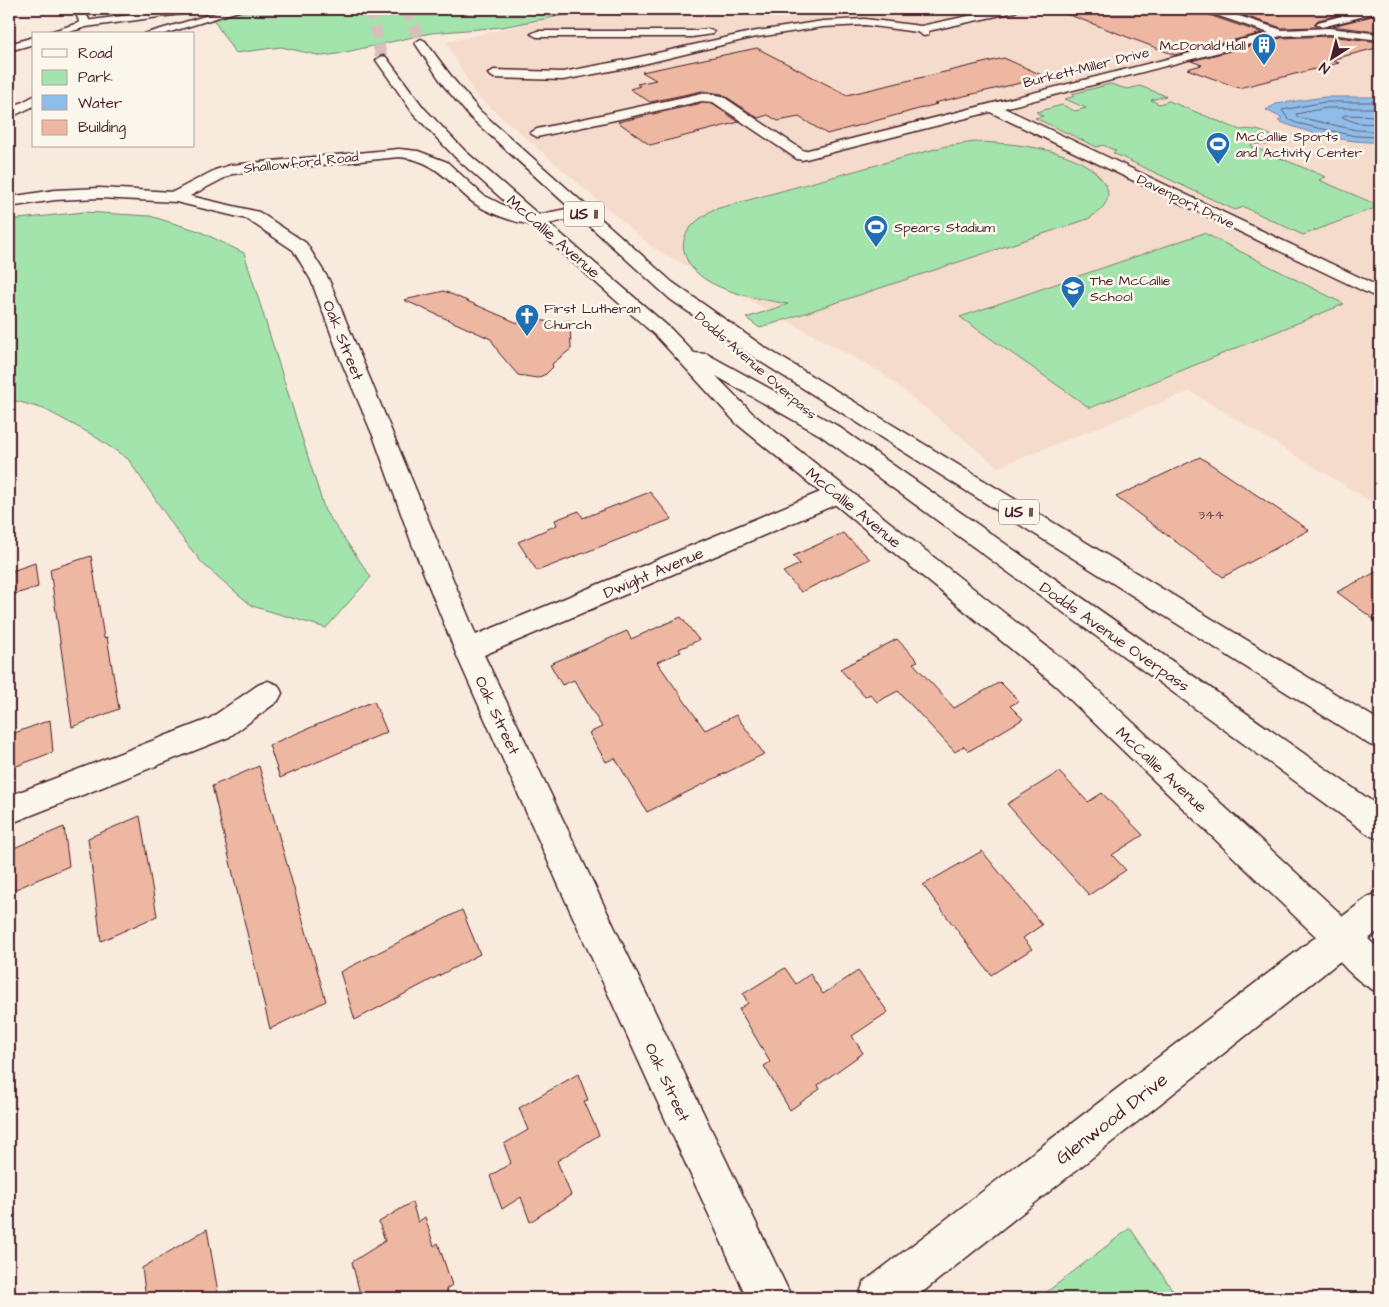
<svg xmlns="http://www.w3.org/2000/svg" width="1389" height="1307" viewBox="0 0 1389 1307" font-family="'Architects Daughter',sans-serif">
	<rect width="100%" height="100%" fill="#f8eadd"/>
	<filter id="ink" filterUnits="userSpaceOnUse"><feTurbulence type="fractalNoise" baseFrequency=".02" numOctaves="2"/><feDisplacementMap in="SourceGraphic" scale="10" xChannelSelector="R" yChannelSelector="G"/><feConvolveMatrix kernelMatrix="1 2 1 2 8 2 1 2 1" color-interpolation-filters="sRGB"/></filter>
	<g filter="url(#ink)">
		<!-- built -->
		<path fill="#f5dbcb" d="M623,9H688L710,12L736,9H1380V507L1190,391L998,467L881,372L652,247L475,94L446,42L558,17Z"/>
		<!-- green -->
		<path fill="#a3e4ad" stroke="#76826c" d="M251,9H597L502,27L431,33L337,54L322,56L281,47L235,53L213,19Z
			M1110,84L1127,89L1140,86L1166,96L1151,100L1159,104L1169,101L1240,130C1252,128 1266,131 1275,138V142L1268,145L1252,144L1251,146L1326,177L1319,180L1380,206L1303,235L1244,207L1235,210L1113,153L1116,151L1103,145L1097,147L1035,118L1043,116L1036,112L1062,105L1075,111L1086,108L1065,99L1075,96L1072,94Z
			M975,142C1012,143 1087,148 1106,186C1113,202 1099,212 1088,219L760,328L746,318L788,304C756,298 692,290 684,251C682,243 685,233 691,227C697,220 705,215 712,210L946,146Z
			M84,212L150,216L199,231L244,253L325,511L371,577L326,628L252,606L203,564L179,534L128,459L91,434L44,409L9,399V220Z
			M1204,233L1344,304L1090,408L960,317Z
			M1130,1228L1178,1298H1039Z"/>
		<!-- water -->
		<path fill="#8fbde9" stroke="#737e9d" d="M1325,97H1380V142C1346,143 1309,133 1278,121L1282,118L1266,110L1276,104Z"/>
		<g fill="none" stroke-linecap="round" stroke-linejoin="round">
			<!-- shore -->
			<path stroke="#665e77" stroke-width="1" d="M1380,102H1325L1282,110L1288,119L1296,123L1355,136L1380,137
				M1380,108H1326L1296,114L1298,117L1356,130L1380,131
				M1380,116L1344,115L1342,117L1357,123L1380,124"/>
		</g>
		<!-- building -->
		<path fill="#edb7a2" stroke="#4a1f2b" d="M1059,9H1201L1203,13L1262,33L1175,55L1059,11Z
			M1223,9H1362L1318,20L1314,24L1317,27L1282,28Z
			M1380,14V32L1332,26Z
			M1329,36L1380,42V47L1330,60L1339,63L1239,88L1187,69L1202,65L1191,61L1281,38Z
			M757,48L847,95L1004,58L1046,77L934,103L937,104L827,134L799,117L778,121L768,115L758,118L722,94L702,91L650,102L630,89L640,86L637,84L656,80L642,72Z
			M702,103L712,104L739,122L650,145L618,122Z
			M444,291L520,324L539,320L555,323L570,320L571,349L552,364L553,367L546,374L537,378L518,375L499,353L491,339L404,300Z
			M1200,457L1309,530L1223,577L1116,497Z
			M650,492L672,519L537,571L518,542L557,525L555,520L579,511L583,518Z
			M843,533L870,559L801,592L783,572L800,564L793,556Z
			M91,556L104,638L107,637L119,709L72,727L50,569Z
			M35,563L38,587L9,596V572Z
			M1380,570V624L1337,592Z
			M681,617L699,640L679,649L681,652L657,662L705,730L736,715L764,754L647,812L615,758L606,762L589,733L602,727L574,680L562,685L550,664L627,631L631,639Z
			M897,639L918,661L913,663L954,708L1000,682L1019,701L1010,706L1023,719L969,751L964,746L955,752L898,691L877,702L870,694L865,697L840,669Z
			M374,701L387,732L280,778L269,745Z
			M50,720L53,752L9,769V735Z
			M259,766L326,1001L270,1029L212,786Z
			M1059,772L1088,802L1102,793L1143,835L1112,855L1126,870L1089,895L1007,804Z
			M140,816L157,916L101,941L88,838Z
			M64,827L69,866L9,892V850Z
			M982,851L1042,925L1023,938L1032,949L991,975L923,885Z
			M462,910L480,954L355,1020L340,972Z
			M785,968L796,984L810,974L823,994L858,971L888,1012L852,1036L863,1053L818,1085L820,1089L790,1110L764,1066L770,1062L739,1009L748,1003L743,994Z
			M578,1074L588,1100L584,1101L599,1135L557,1161L571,1195L530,1222L521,1197L502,1209L490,1176L511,1163L504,1144L528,1130L519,1108Z
			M412,1202L418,1222L425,1217L434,1246L438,1243L452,1285L446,1289L449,1298H361L352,1262L385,1241L379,1222Z
			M207,1229L219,1298H146L142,1268Z"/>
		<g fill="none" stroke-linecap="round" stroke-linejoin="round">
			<!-- primary-tunnel -->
			<path stroke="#d5c1b9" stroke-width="12" stroke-dasharray="12 6" stroke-linecap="butt" d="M371,9L382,60
				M406,9L421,43"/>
			<defs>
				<path id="minor" d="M74,9H84L91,24L89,26H81Z
					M229,9H245L164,34H144Z
					M1001,9H1020L1015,12L928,31V35L924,36L917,32L865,25L823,27L751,38L631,67L563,80L494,78L488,74L494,70L563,72L631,59L751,32L823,21L865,19L921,26Z
					M1203,9H1218L1282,30L1329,28L1380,34V40L1329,34L1281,36L1004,108L1380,287V299L990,112L802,160L797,159L713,102L702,101L537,137L530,133L537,129L702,93L722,96L804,151L1269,33L1204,11Z
					M1368,9H1380V12L1322,27L1316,24L1318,22Z
					M708,29L714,32L712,34L692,37H537L531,34L537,31H692Z
					M34,96V106L9,118V109Z
					M399,149L418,151L447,162L483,195L513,210L537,215L581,206L589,211L587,214C572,218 553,224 538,225C519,225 484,212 470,200C446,179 434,160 399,157L232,174L190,196L259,212L306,243L329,280L476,635L830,488L838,486L846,488L850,494L846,500L484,655L792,1298H747L563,895L457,656L412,544L374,438L342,363L311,280L293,250L247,219L176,202L100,198L55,200L9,207V197L55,190L100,188L173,192L215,170L231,165Z
					M268,681L278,685L282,693L278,701L229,737L9,824V796L209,719L258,685Z"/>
				<path id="tertiary" d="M173,9H200L195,12L86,27L63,34H43L85,21Z
					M34,37V44L9,51V44Z
					M1342,921L1354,926L1359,938L1354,950L915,1298H858L864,1282L1330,926Z"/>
				<path id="secondary" d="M1342,921L1354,926L1380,950V993C1359,985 1333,959 1325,938L1330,926Z"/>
				<path id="primary" d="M421,39L425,41L454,80L480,111L672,282L764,347L1380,721V748L1370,745L750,355L670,299L470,117L444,86L415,43Z
					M382,56L386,57L423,107L465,151L671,329L694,353L707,354L836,425L1380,807V840L1369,835L820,435L716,376L753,414L1075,669L1343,916L1368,897L1380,892V930L1354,950L1342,955L1330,950L1055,685L737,424L657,337L455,157L413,113L376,60Z"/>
			</defs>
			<!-- minor casing -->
			<use href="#minor" stroke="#4a1f2b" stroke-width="3"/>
			<!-- tertiary casing -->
			<use href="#tertiary" stroke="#4a1f2b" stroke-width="3"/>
			<!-- secondary casing -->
			<use href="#secondary" stroke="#4a1f2b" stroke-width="3"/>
			<!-- primary casing -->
			<use href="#primary" stroke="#4a1f2b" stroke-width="3"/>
			<!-- minor -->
			<use href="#minor" fill="#fbf7ec" fill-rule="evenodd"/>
			<!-- tertiary -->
			<use href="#tertiary" fill="#fbf7ec" fill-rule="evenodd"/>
			<!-- secondary -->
			<use href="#secondary" fill="#fbf7ec" fill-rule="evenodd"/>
			<!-- primary -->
			<use href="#primary" fill="#fbf7ec" fill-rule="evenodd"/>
		</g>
	</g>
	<!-- icons -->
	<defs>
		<symbol id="building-pin" viewBox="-11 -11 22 30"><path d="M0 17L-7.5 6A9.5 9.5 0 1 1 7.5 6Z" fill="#1f6fb2" stroke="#fbf7ec"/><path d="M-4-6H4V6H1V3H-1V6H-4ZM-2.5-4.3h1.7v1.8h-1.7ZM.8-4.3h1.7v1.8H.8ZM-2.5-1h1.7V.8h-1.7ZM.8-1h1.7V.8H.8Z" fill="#fff"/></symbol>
		<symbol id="stadium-pin" viewBox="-11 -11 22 30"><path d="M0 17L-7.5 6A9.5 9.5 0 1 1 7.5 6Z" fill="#1f6fb2" stroke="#fbf7ec"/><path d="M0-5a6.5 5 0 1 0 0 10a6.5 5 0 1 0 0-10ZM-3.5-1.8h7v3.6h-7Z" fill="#fff"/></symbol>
		<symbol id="school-pin" viewBox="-11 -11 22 30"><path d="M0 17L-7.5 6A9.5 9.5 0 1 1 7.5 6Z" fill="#1f6fb2" stroke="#fbf7ec"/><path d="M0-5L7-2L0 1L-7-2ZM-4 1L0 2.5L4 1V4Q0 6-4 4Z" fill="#fff"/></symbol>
		<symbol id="church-pin" viewBox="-11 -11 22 30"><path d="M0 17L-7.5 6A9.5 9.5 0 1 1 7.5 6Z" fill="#1f6fb2" stroke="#fbf7ec"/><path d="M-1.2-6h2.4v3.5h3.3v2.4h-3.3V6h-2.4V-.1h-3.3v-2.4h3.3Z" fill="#fff"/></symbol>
	</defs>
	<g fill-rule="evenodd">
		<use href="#building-pin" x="1250" y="31" width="28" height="38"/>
		<use href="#stadium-pin" x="1204" y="130" width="28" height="38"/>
		<use href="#stadium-pin" x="862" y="213" width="28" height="38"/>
		<use href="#school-pin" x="1059" y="274" width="28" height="38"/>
		<use href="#church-pin" x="513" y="302" width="28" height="38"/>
	</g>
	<g text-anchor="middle" stroke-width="5" stroke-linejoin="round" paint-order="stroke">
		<!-- far-poi labels -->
		<g font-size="14" fill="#4a1f2b" stroke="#fbf7ec" text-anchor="start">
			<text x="1246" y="50" text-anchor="end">McDonald Hall</text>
			<text x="1236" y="141">McCallie Sports<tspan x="1236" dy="16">and Activity Center</tspan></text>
			<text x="894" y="232">Spears Stadium</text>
			<text x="1090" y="285">The McCallie<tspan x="1090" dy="16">School</tspan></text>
			<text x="544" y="313">First Lutheran<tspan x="544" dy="16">Church</tspan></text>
		</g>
		<!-- far-street labels -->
		<g font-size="14" fill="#4a1f2b" stroke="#fbf7ec">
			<text transform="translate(1086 67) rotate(-14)" y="5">Burkett-Miller Drive</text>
			<text transform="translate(301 162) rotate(-6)" y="5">Shallowford Road</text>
			<text transform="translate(1186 201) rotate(26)" y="5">Davenport Drive</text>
			<text transform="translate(756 365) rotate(41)" y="5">Dodds Avenue Overpass</text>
		</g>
		<!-- number labels -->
		<g font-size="14" fill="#734549">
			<text x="1211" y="519">344</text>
		</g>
		<!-- shield labels -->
		<g fill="#fbf7ec" stroke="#7f6065" stroke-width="1">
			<rect x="564" y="201.5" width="40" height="25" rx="4"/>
			<rect x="999" y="499.5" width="40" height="25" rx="4"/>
		</g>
		<g font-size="15" font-weight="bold" fill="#4a1f2b">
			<text x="584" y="219">US 11</text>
			<text x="1019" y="517">US 11</text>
		</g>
		<!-- street labels -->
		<g font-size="16" fill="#4a1f2b" stroke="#fbf7ec">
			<text transform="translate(554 236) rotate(41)" y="6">McCallie Avenue</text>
			<text transform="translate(344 340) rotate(68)" y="6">Oak Street</text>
			<text transform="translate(854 507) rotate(39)" y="6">McCallie Avenue</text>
			<text transform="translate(653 572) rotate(-23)" y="6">Dwight Avenue</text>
			<text transform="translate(1115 636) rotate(35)" y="6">Dodds Avenue Overpass</text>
			<text transform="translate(498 715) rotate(65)" y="6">Oak Street</text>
			<text transform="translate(1162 769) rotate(43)" y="6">McCallie Avenue</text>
			<text transform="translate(668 1082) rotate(65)" y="6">Oak Street</text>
		</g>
		<!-- near-street labels -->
		<g font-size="19" fill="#4a1f2b" stroke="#fbf7ec">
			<text transform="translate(1111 1118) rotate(-38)" y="7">Glenwood Drive</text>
		</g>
	</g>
	<!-- margin -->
	<rect width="1389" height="1307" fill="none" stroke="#fbf7ec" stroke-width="30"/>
	<rect x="15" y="15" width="1359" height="1277" fill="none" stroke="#4a1f2b" stroke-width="2" filter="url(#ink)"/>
	<!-- legend -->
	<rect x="32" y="32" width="162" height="115" fill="#fbf7ec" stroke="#b4a19f"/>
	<rect x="42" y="49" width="25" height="8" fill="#fbf7ec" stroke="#b4a19f"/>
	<text x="78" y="58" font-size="15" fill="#4a1f2b">Road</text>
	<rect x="42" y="70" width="25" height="15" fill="#a3e4ad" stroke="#b4a19f"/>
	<text x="78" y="82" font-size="15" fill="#4a1f2b">Park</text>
	<rect x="42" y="95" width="25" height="15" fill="#8fbde9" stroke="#b4a19f"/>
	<text x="78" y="108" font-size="15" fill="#4a1f2b">Water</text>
	<rect x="42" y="120" width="25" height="15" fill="#edb7a2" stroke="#b4a19f"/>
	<text x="78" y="132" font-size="15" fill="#4a1f2b">Building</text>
	<!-- north arrow -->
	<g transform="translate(1332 58) rotate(216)" stroke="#fbf7ec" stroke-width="4" paint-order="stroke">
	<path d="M0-4L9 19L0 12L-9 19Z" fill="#4a1f2b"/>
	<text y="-8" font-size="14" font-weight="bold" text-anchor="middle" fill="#4a1f2b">N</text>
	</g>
</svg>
